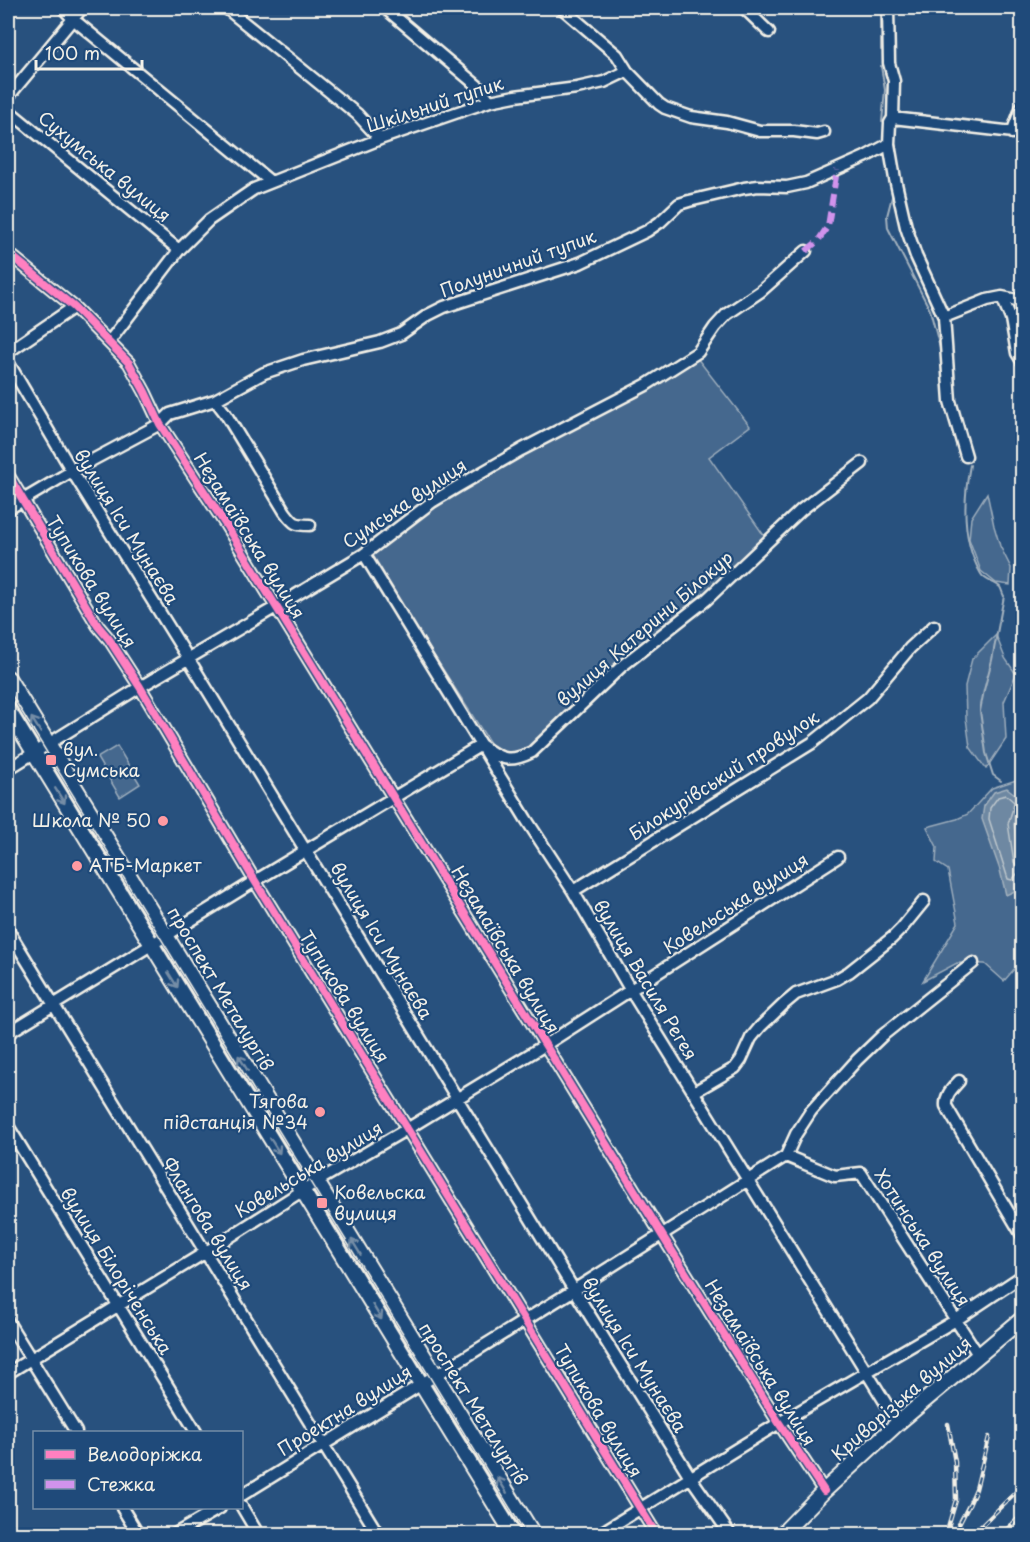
<svg xmlns="http://www.w3.org/2000/svg" width="1030" height="1542" viewBox="0 0 1030 1542" font-family="'Playpen Sans',sans-serif">
	<rect width="100%" height="100%" fill="#28517e"/>
	<filter id="ink" filterUnits="userSpaceOnUse"><feTurbulence type="fractalNoise" baseFrequency=".0167" numOctaves="2"/><feDisplacementMap in="SourceGraphic" scale="12" xChannelSelector="R" yChannelSelector="G"/><feConvolveMatrix kernelMatrix="1 2 1 2 8 2 1 2 1" color-interpolation-filters="sRGB"/></filter>
	<g filter="url(#ink)">
		<!-- green -->
		<path fill="#45688e" stroke="#9cacbb" stroke-width="1.5" d="M697,358L750,426L709,457L765,537L697,604L526,753L507,755L490,743L369,554L433,504L517,456L586,423L645,392Z
			M987,493L994,526L1000,546L1011,568L1010,585L996,583L981,571L969,539L971,518Z
			M996,635L1005,658L1016,674L1004,702L1006,739L986,769L970,747L966,718L965,686L972,659Z
			M117,746L140,784L120,797L97,758Z
			M1016,780L1022,786V960L1004,981L985,964L957,963L923,981L958,923L948,870L936,862L937,847L927,827L957,819L968,814L992,788Z"/>
		<!-- water -->
		<path fill="#6e88a2" stroke="#a4b2be" stroke-width="1.5" d="M1007,788L1020,798L1019,809L1014,824L1017,850L1022,872L1015,891L1006,895L1000,870L982,819L984,806L994,792Z"/>
		<g fill="none" stroke-linecap="round" stroke-linejoin="round">
			<!-- shore -->
			<path stroke="#bec7cc" stroke-width="1.5" d="M1022,867L1017,866L1014,862L1008,824L1013,808L1014,802L1006,795L998,797L990,808L989,819L1008,879L1012,880L1017,874L1022,873"/>
			<!-- stream -->
			<path stroke="#a4b2be" stroke-width="2" d="M881,8V50
				M881,66L885,90L882,122
				M885,153L893,193L887,216L888,228L930,310L941,352
				M970,465C963,501 962,541 981,574C985,581 995,582 1000,587C1002,590 1002,593 1004,596L992,660L984,690L980,711L986,753L993,775L1001,781"/>
			<defs>
				<path id="minor" d="M63,8L73,19L271,182
					M226,8L357,114L380,139
					M385,8L480,88L490,101
					M562,8L617,55L627,71
					M744,8L769,32
					M888,8L889,63L894,81L893,118L890,123L889,144L895,179L906,227L916,256L944,317L950,401L966,456
					M8,97L82,8
					M8,110L179,250
					M893,118L1022,133
					M1012,133L1022,106
					M8,253L74,307L129,363L145,392L160,424L226,525L662,1235L779,1423L824,1491
					M1002,297L1011,319L1017,353L1022,361
					M944,317L987,300L1002,297L1022,301
					M109,342L179,250L209,220L254,189L380,139L490,101L515,96L577,88L604,82L627,71L659,104L665,108L691,117L727,122L760,131H794L817,134L824,132
					M8,352L74,307
					M8,362L72,471L188,658L574,1290L691,1478L730,1534
					M215,400L225,413L285,512C294,524 295,525 310,525
					M8,475L98,626L109,639L140,687L255,881L656,1534
					M8,509L72,471L160,424L170,414L215,400L264,373L303,360L380,342L401,334L428,315L444,307L580,263L647,231L660,222L679,204L689,201L744,188L758,186L787,187L806,183L865,157L889,144
					M364,554L526,819L573,891L631,991L898,1423
					M8,769L140,687L276,607L364,554L432,502L457,487L521,450L646,385L698,352L715,327L727,314L761,291L806,251
					M573,891L812,743L868,698L910,648L934,626
					M8,930L378,1534
					M8,1033L255,881L481,745C500,760 510,763 532,752L622,666L706,600L801,510L862,463
					M959,1081C952,1089 945,1095 946,1106L1022,1235
					M694,1092L735,1068L741,1060L751,1038L760,1027L784,1004L796,994L837,979L849,972L892,938L902,928L924,901
					M8,1126L196,1432
					M786,1156L830,1174L835,1176L861,1173L979,1356
					M8,1322L76,1432
					M8,1373L206,1252L316,1182L407,1129L545,1045L838,857
					M242,1495L574,1290L786,1156L796,1134L811,1111L857,1060L883,1035L973,963
					M242,1507L258,1534
					M122,1508L138,1534
					M175,1534L220,1508
					M599,1534L779,1423L956,1320L1022,1276"/>
				<path id="major" d="M8,678L533,1534
					M8,710L513,1534
					M782,1534L824,1491L898,1423L1022,1319"/>
			</defs>
			<!-- minor casing -->
			<use href="#minor" stroke="#f4f1e8" stroke-width="15"/>
			<!-- major casing -->
			<use href="#major" stroke="#f4f1e8" stroke-width="18"/>
			<!-- minor -->
			<use href="#minor" stroke="#1f4a7a" stroke-width="10"/>
			<!-- major -->
			<use href="#major" stroke="#1f4a7a" stroke-width="14"/>
			<!-- tram -->
			<path stroke="#f4f1e8" stroke-width="1.5" d="M8,689L526,1534"/>
			<defs>
				<path id="rail" d="M946,1534L956,1500L955,1462L948,1424
					M954,1534L969,1505L976,1489L989,1437
					M973,1534L1022,1486
					M1002,1534L1022,1515"/>
			</defs>
			<!-- rail casing -->
			<use href="#rail" stroke="#f4f1e8" stroke-width="4.5"/>
			<!-- rail -->
			<use href="#rail" stroke="#1f4a7a" stroke-width="2" stroke-dasharray="7" stroke-linecap="butt"/>
			<!-- quiet -->
			<path stroke="#d193ec" stroke-width="6" stroke-dasharray="12 6" stroke-linecap="butt" d="M806,251L818,241L828,226L837,170"/>
			<defs>
				<path id="cycleway" d="M8,253L74,307L129,363L145,392L160,424L226,525L662,1235L779,1423L824,1491
					M8,475L98,626L109,639L140,687L255,881L656,1534"/>
			</defs>
			<!-- cycleway casing -->
			<use href="#cycleway" stroke="#1f4a7a" stroke-width="11"/>
			<!-- cycleway -->
			<use href="#cycleway" stroke="#ff80c0" stroke-width="8"/>
		</g>
		<!-- one-way arrows -->
		<defs><path id="oneway-shaft" d="M-6 0H5M1.5-3L5.5 0L1.5 3" fill="none" stroke-width="1.6" stroke-linecap="round" stroke-linejoin="round" transform="scale(1.5)"/></defs>
		<g stroke="#748da6">
			<use href="#oneway-shaft" transform="translate(36 725) rotate(-122)"/>
			<use href="#oneway-shaft" transform="translate(60 796) rotate(58)"/>
			<use href="#oneway-shaft" transform="translate(173 980) rotate(58)"/>
			<use href="#oneway-shaft" transform="translate(243 1063) rotate(-122)"/>
			<use href="#oneway-shaft" transform="translate(275 1146) rotate(58)"/>
			<use href="#oneway-shaft" transform="translate(356 1247) rotate(-121)"/>
			<use href="#oneway-shaft" transform="translate(377 1312) rotate(59)"/>
			<use href="#oneway-shaft" transform="translate(502 1485) rotate(-122)"/>
		</g>
	</g>
	<!-- markers -->
	<g fill="#ff9aa2" stroke="#1f4a7a" stroke-width="2">
		<rect x="45" y="754" width="12" height="12" rx="3"/>
		<circle cx="163" cy="821" r="6"/>
		<circle cx="77" cy="866" r="6"/>
		<circle cx="320" cy="1112" r="6"/>
		<rect x="316" y="1197" width="12" height="12" rx="3"/>
	</g>
	<g text-anchor="middle" stroke-width="4.5" stroke-linejoin="round" paint-order="stroke">
		<!-- street labels -->
		<g font-size="18" fill="#f4f1e8" stroke="#1f4a7a">
			<text transform="translate(435 105) rotate(-18)" y="6">Шкільний тупик</text>
			<text transform="translate(104 167) rotate(39)" y="6">Сухумська вулиця</text>
			<text transform="translate(518 264) rotate(-20)" y="6">Полуничний тупик</text>
			<text transform="translate(405 504) rotate(-34)" y="6">Сумська вулиця</text>
			<text transform="translate(126 527) rotate(58)" y="6">вулиця Іси Мунаєва</text>
			<text transform="translate(249 536) rotate(58)" y="6">Незамаївська вулиця</text>
			<text transform="translate(91 582) rotate(58)" y="6">Тупикова вулиця</text>
			<text transform="translate(645 629) rotate(-41)" y="6">вулиця Катерини Білокур</text>
			<text transform="translate(724 776) rotate(-33)" y="6">Білокурівський провулок</text>
			<text transform="translate(736 904) rotate(-33)" y="6">Ковельська вулиця</text>
			<text transform="translate(381 941) rotate(59)" y="6">вулиця Іси Мунаєва</text>
			<text transform="translate(505 950) rotate(59)" y="6">Незамаївська вулиця</text>
			<text transform="translate(645 980) rotate(59)" y="6">вулиця Василя Регея</text>
			<text transform="translate(220 989) rotate(59)" y="6">проспект Металургів</text>
			<text transform="translate(344 997) rotate(58)" y="6">Тупикова вулиця</text>
			<text transform="translate(309 1170) rotate(-31)" y="6">Ковельська вулиця</text>
			<text transform="translate(207 1224) rotate(58)" y="6">Флангова вулиця</text>
			<text transform="translate(922 1238) rotate(57)" y="6">Хотинська вулиця</text>
			<text transform="translate(116 1271) rotate(58)" y="6">вулиця Білоріченська</text>
			<text transform="translate(634 1355) rotate(58)" y="6">вулиця Іси Мунаєва</text>
			<text transform="translate(760 1363) rotate(58)" y="6">Незамаївська вулиця</text>
			<text transform="translate(902 1399) rotate(-41)" y="6">Криворізька вулиця</text>
			<text transform="translate(473 1404) rotate(58)" y="6">проспект Металургів</text>
			<text transform="translate(345 1411) rotate(-32)" y="6">Проектна вулиця</text>
			<text transform="translate(598 1411) rotate(59)" y="6">Тупикова вулиця</text>
		</g>
		<!-- poi labels -->
		<g font-size="18" fill="#f4f1e8" stroke="#1f4a7a" text-anchor="start">
			<text x="63" y="756">вул.<tspan x="63" dy="21">Сумська</tspan></text>
			<text x="151" y="827" text-anchor="end">Школа № 50</text>
			<text x="89" y="872">АТБ-Маркет</text>
			<text x="308" y="1108" text-anchor="end">Тягова<tspan x="308" dy="21">пiдстанцiя №34</tspan></text>
			<text x="334" y="1199">Ковельска<tspan x="334" dy="21">вулиця</tspan></text>
		</g>
	</g>
	<!-- margin -->
	<rect width="1030" height="1542" fill="none" stroke="#1f4a7a" stroke-width="30"/>
	<rect x="15" y="15" width="1000" height="1512" fill="none" stroke="#f4f1e8" stroke-width="2" filter="url(#ink)"/>
	<!-- legend -->
	<rect x="33" y="1431" width="210" height="78" fill="#1f4a7a" stroke="#748da6" stroke-width="1.5"/>
	<rect x="45" y="1450" width="30" height="9" fill="#ff80c0" stroke="#748da6" stroke-width="1.5"/>
	<text x="87" y="1461" font-size="18" fill="#f4f1e8">Велодоріжка</text>
	<rect x="45" y="1480" width="30" height="9" fill="#d193ec" stroke="#748da6" stroke-width="1.5"/>
	<text x="87" y="1491" font-size="18" fill="#f4f1e8">Стежка</text>
	<!-- scale -->
	<path d="M36 60v9h106v-9" fill="none" stroke="#f4f1e8" stroke-width="3"/>
	<text x="45" y="60" font-size="18" fill="#f4f1e8" stroke="#1f4a7a" stroke-width="4.5" paint-order="stroke">100 m</text>
</svg>
